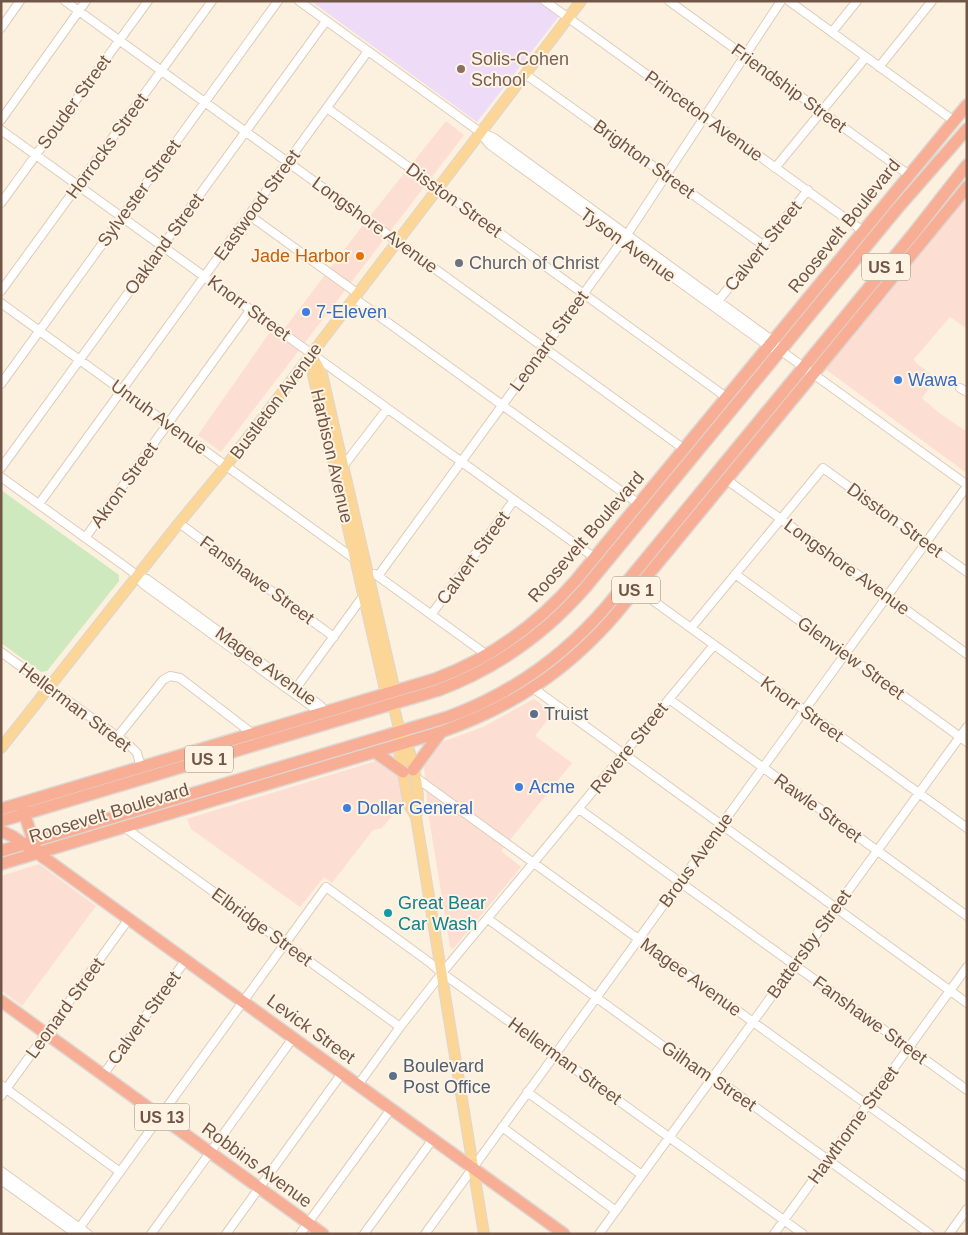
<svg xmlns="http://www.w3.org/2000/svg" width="968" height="1235" viewBox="0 0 968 1235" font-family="Helvetica,sans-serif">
	<rect width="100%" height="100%" fill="#fcf0de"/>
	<!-- commercial -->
	<path fill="#fdded2" d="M446,121L464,135L221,452L198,435L270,332L278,337L363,225Z
		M965,196L967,198V329L950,317L914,359L916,363L936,378L922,398L938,412L967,432V470L965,472L824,368Z
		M534,699L553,713L535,736L572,763L501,851L521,867L453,949L450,947L428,812L424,767L442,742L483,727Z
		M376,761L399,778L403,803L382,828L373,830L332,883L324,877L300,907L191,829L187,819Z
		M39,864L96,906L22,1006L1,990V876Z"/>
	<!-- education -->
	<path fill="#eddbf8" d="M311,1H539L559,16L477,122Z"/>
	<!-- green -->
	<path fill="#cfe9be" d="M1,490L119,575V581L47,671L41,672L1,643Z"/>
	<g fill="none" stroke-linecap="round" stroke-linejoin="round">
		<defs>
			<path id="minor" d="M65,1L684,449
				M299,1L480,132L494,138L773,341L780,350L967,485
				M545,1L863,231
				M669,1L909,175
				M789,1L954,121
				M1,28L20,1
				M832,32L857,1
				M879,67L932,1
				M525,74L763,245
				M327,108L726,397
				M1,120L86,1
				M1,130L595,558
				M481,134L490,145L771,348
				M775,168L866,57
				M1,203L148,1
				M249,215L357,293
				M1,291L212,1
				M354,298L639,504
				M718,301L808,190
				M1,303L356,560
				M1,384L278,1
				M960,388L967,392
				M1,468L326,21
				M341,469L387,409
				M1,477L130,570L137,576L147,579L321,706L325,712
				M727,480L967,654
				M39,504L368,51
				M179,523L334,637
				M85,538L251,309
				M375,574L487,655
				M735,574L967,742
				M137,576L143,584L314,708L325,712
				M378,576L630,230L781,1
				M637,589L967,828
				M431,615L514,500
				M691,628L823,468L967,572
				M1,652L129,745L137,753L141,767
				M533,688L967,1003
				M294,691L364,595
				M669,699L967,916
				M118,736L163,680L170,676L180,678L253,734
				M415,777L967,1177
				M579,809L967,1090
				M124,827L400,1027
				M488,919L703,1075L718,1080L930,1234
				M103,1075L185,961
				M1,1085L120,1172
				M358,1085L400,1027L442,973L714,645
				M527,1092L642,1175
				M1,1096L128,920
				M502,1127L616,1211
				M1,1171L88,1234
				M1,1180L76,1234
				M75,1234L326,887L429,962L442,973L803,1234
				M151,1234L293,1038
				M226,1234L342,1073
				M300,1234L391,1109
				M364,1234L433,1139
				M425,1234L967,486
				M599,1234L967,727
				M774,1234L967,967
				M949,1234L967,1209"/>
			<path id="major" d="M311,354L322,374L395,691L393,704L400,732L398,745L409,805L416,817L484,1234
				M312,360L313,375L386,694L391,700
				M403,737L407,742C413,766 422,793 416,817
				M1,748L179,523L226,466L581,1"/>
			<path id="highway" d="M375,752L403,772
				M413,770L441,732
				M22,807L36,849
				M1,809L435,679C491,658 537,625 576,580L967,105
				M1,821L439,690C497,668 545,634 585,588L897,209L967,129
				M1,831L12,836L50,862L564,1234
				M1,851L448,717C511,694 563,657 607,606L913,234L967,165
				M1,864L441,732C512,707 567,671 616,614L967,187
				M1,1001L323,1234"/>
		</defs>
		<!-- minor casing -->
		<use href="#minor" stroke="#dfccbb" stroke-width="10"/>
		<!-- major casing -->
		<use href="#major" stroke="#ddd6d3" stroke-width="12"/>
		<!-- highway casing -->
		<use href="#highway" stroke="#ddd6d3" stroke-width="14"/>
		<!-- minor -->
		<use href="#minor" stroke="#fff" stroke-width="8"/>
		<!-- major -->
		<use href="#major" stroke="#fbd696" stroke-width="10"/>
		<!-- highway -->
		<use href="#highway" stroke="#f7ae94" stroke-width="11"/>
	</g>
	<!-- markers -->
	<circle fill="#8d6e63" stroke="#fff4e4" stroke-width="2" cx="461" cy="69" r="5"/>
	<circle fill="#e8710a" stroke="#fff4e4" stroke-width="2" cx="360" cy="256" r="5"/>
	<circle fill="#6b7280" stroke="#fff4e4" stroke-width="2" cx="459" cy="263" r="5"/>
	<g fill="#3f7fe0" stroke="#fff4e4" stroke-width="2">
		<circle cx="306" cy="312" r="5"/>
		<circle cx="898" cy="380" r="5"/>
		<circle cx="519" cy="787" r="5"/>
		<circle cx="347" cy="808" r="5"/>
	</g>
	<g fill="#5c6f8a" stroke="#fff4e4" stroke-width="2">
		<circle cx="534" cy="714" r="5"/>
		<circle cx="393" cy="1076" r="5"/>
	</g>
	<circle fill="#0f9aa8" stroke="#fff4e4" stroke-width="2" cx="388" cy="913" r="5"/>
	<g text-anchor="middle" stroke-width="4" stroke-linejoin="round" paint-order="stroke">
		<!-- shield labels -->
		<g fill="#fff4e4" stroke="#9c8576" stroke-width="1">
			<rect x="862" y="253.5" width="48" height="27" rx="4"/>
			<rect x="612" y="576.5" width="48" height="27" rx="4"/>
			<rect x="185" y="745.5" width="48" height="27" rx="4"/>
			<rect x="134.5" y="1103.5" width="55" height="27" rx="4"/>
		</g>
		<g font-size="16" font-weight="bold" fill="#715647">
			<text x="886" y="273">US 1</text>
			<text x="636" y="596">US 1</text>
			<text x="209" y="765">US 1</text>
			<text x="162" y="1123">US 13</text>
		</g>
		<!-- education labels -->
		<g font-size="18" fill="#785e54" stroke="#fff4e4" text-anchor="start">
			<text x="471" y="65">Solis-Cohen<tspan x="471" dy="21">School</tspan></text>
		</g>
		<!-- street labels -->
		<g font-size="18" fill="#715647" stroke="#fff4e4">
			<text transform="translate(789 88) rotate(36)" y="6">Friendship Street</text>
			<text transform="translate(74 102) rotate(-54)" y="6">Souder Street</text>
			<text transform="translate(704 116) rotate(36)" y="6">Princeton Avenue</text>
			<text transform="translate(107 146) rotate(-54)" y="6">Horrocks Street</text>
			<text transform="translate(644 159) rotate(36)" y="6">Brighton Street</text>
			<text transform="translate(139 193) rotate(-54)" y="6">Sylvester Street</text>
			<text transform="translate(454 200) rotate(36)" y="6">Disston Street</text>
			<text transform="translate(257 205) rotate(-54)" y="6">Eastwood Street</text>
			<text transform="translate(375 225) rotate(36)" y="6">Longshore Avenue</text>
			<text transform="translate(844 226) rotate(-51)" y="6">Roosevelt Boulevard</text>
			<text transform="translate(164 244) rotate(-54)" y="6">Oakland Street</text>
			<text transform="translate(628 245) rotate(36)" y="6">Tyson Avenue</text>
			<text transform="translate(763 246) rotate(-51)" y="6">Calvert Street</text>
			<text transform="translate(249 308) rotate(36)" y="6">Knorr Street</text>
			<text transform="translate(549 341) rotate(-54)" y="6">Leonard Street</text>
			<text transform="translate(276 401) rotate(-53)" y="6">Bustleton Avenue</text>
			<text transform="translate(159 417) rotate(36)" y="6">Unruh Avenue</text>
			<text transform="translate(332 456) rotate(77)" y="6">Harbison Avenue</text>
			<text transform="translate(124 485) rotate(-54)" y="6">Akron Street</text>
			<text transform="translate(895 520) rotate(36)" y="6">Disston Street</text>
			<text transform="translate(586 537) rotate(-49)" y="6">Roosevelt Boulevard</text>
			<text transform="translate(473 558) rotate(-54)" y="6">Calvert Street</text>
			<text transform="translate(847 567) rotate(36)" y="6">Longshore Avenue</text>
			<text transform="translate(257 580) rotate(36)" y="6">Fanshawe Street</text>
			<text transform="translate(851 658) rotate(36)" y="6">Glenview Street</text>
			<text transform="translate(266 666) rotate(36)" y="6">Magee Avenue</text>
			<text transform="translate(75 707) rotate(37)" y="6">Hellerman Street</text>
			<text transform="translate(802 709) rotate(36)" y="6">Knorr Street</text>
			<text transform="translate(629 748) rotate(-51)" y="6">Revere Street</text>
			<text transform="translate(818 808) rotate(36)" y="6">Rawle Street</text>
			<text transform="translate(109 813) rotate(-17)" y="6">Roosevelt Boulevard</text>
			<text transform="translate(696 860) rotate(-54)" y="6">Brous Avenue</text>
			<text transform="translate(262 927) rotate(36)" y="6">Elbridge Street</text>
			<text transform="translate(809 944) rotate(-54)" y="6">Battersby Street</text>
			<text transform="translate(691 977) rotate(36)" y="6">Magee Avenue</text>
			<text transform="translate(65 1008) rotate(-54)" y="6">Leonard Street</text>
			<text transform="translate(144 1018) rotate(-54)" y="6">Calvert Street</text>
			<text transform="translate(870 1020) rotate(36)" y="6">Fanshawe Street</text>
			<text transform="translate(311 1029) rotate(36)" y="6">Levick Street</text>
			<text transform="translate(565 1061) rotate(36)" y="6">Hellerman Street</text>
			<text transform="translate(709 1076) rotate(34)" y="6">Gilham Street</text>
			<text transform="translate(853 1125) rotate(-54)" y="6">Hawthorne Street</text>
			<text transform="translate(257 1165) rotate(36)" y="6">Robbins Avenue</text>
		</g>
		<!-- food labels -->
		<g font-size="18" fill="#c56008" stroke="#fff4e4" text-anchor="end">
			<text x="350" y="262">Jade Harbor</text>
		</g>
		<!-- worship labels -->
		<g font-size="18" fill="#5b616d" stroke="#fff4e4" text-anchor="start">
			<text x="469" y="269">Church of Christ</text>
		</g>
		<!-- shop labels -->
		<g font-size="18" fill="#366cbe" stroke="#fff4e4" text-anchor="start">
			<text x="316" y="318">7-Eleven</text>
			<text x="908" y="386">Wawa</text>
			<text x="529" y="793">Acme</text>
			<text x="357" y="814">Dollar General</text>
		</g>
		<!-- service labels -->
		<g font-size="18" fill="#4e5e75" stroke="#fff4e4" text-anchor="start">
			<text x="544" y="720">Truist</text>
			<text x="403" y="1072">Boulevard<tspan x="403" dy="21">Post Office</tspan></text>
		</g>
		<!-- culture labels -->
		<g font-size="18" fill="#0d838f" stroke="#fff4e4" text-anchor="start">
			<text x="398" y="909">Great Bear<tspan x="398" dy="21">Car Wash</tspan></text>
		</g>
	</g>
	<!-- border -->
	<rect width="968" height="1235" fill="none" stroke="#715647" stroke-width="5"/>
</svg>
